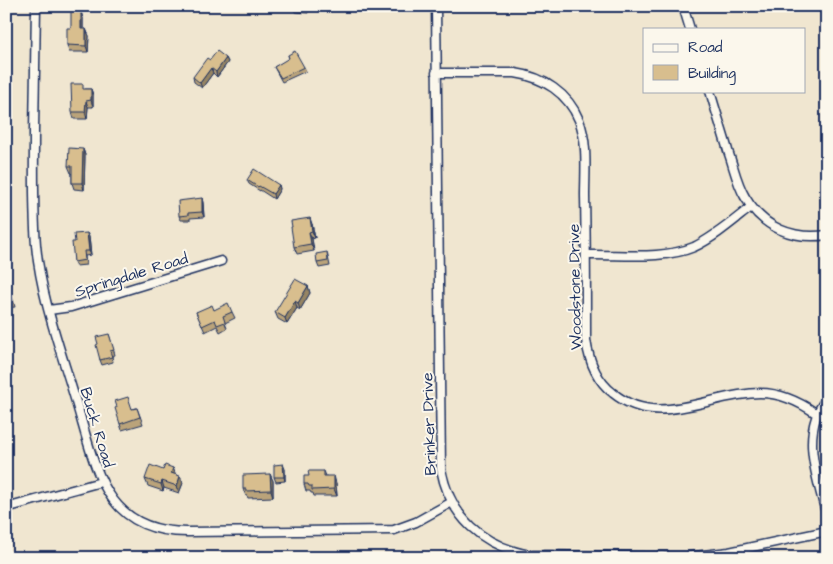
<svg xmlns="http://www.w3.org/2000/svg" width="833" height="564" viewBox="0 0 833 564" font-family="'Architects Daughter',sans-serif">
	<rect width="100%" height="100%" fill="#f0e6d0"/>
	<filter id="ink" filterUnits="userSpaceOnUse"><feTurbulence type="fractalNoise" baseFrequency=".02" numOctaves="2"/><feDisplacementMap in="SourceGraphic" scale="10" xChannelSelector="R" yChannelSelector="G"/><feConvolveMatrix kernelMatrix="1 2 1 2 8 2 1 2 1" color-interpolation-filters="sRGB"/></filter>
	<g filter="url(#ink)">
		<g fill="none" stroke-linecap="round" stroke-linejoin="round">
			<defs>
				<path id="minor" d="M36,6C35,48 35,89 34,131C34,169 33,207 36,245C41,298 61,351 76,402C96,467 103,532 187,532L394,530L416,522L452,502
					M436,6L441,469C450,517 482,546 530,555L686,557L729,552L827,531
					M683,6L690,29
					M436,73H515C543,77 568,93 579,120C588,143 585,171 585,196C586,244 586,292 586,340C589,361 596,380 613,393C658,430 710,393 760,393C782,393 800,402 817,414
					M710,91C716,112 723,133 729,154C734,168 737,184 745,197C763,228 793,240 827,235
					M586,255C620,254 663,260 694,247C715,237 733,221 751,207
					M49,310L71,307L221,261
					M827,398C799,432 817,478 827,516
					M6,508L101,482"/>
			</defs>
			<!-- minor casing -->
			<use href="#minor" stroke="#1b2f5e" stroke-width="11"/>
			<!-- minor -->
			<use href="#minor" stroke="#fbf7ec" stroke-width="8"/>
		</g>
		<!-- wall -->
		<path fill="#baa37a" stroke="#1b2f5e" d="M308,6V13L295,12L293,8Z
			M83,18V29H86L89,36L88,52H69L67,45L71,28Z
			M288,55L304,67L306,71L282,82L274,67L289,59Z
			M226,58L228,62L217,77L213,73L202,88L194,82L193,77Z
			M85,89H91L93,95V107H88L87,119H74L72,112Z
			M83,149L85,155L84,190L74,189L72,183V173H71L68,166Z
			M247,180L279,185L280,189L274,199L260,190V191L249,184Z
			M202,198L203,203L204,217L190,218V220H181L179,216Z
			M312,224L315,238L312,239L314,251L297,254L294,247Z
			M87,233L89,237L91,255L85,256L86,265L76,266L74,262L75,242Z
			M327,252L330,266L319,268L317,263Z
			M6,276L15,307L6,308Z
			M308,286L310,293L300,310L297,308L287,324L278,319L275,312Z
			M214,310L232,312L235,318L225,323L227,328L220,332L217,326L205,332L196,312Z
			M109,334L115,355L112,356L113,362L102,365L100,360L98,344Z
			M137,408L143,424L122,430L120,424L132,409Z
			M173,468L175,474L183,483L179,493L164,488L163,491L148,486L145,479L163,470Z
			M285,469V481L276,482L274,477Z
			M324,471L326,476L336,483L337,496H314L313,493H311L310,491H306L304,484L309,476Z
			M270,474L273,481V497L248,498L247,496H246L243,489Z"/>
		<!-- shaded-wall -->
		<path fill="#978563" stroke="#1b2f5e" d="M81,11L83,18V35L81,29Z
			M86,29L89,36L88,52L86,46Z
			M226,58L228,62L217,77L216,72Z
			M211,68L213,73L202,88L200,83Z
			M91,89L93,95V107L91,100Z
			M86,101L88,107L87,119L85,112Z
			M83,149L85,155L84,190L82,183Z
			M279,185L280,189L274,199L273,194Z
			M202,198L203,203L204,217L202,212Z
			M310,218L312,224L315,238L312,231Z
			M309,232L312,239L314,251L311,244Z
			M87,233L89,237L91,255L89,251Z
			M308,286L310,293L300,310L298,303Z
			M295,301L297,308L287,324L285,318Z
			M283,464L285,469V481L284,477Z
			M173,468L176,475L171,473Z
			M270,474L273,481V497L271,490Z
			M180,476L183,483L179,493L177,486Z
			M334,476L336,483L337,496L334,489Z
			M162,481L164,488L163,491L161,484Z"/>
		<!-- building -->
		<path fill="#d8be8e" stroke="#1b2f5e" d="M293,6H306V8H293Z
			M71,11H81V29H86V46L67,45V28H71Z
			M217,51L226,58L216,72L211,68L200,83L193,77L207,58L210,60Z
			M295,51L304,67L281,78L274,67L289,58L288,55Z
			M71,84H83V89H91V100L86,101L85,112H72Z
			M69,148L83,149L82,183H72V166H68Z
			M254,169L279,185L273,194L259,186L258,187L247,180Z
			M202,198V212L188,213V215L179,216L178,201Z
			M310,218L312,231L309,232L311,244L294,247L291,227H292L291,221Z
			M87,233L89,251H84L85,260L74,262L72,242H75L74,234Z
			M327,252L328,261L317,263L316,254Z
			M6,276L13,302L6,303Z
			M295,279L308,286L298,303L295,301L285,318L275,312Z
			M228,303L232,312L223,316L225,322L217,325L215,320L202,326L196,312L212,305L214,310Z
			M109,334L114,350L110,351L112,357L100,360L96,345L98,344L96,337Z
			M128,397L132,409L137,408L140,417L120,424L115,408L117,407L115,401Z
			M283,464L284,477H274V465Z
			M150,465L163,470L165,465L173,468L171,473L180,476L177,486L162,481L161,484L145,479Z
			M308,471H324V476H334V489L312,490V486H309L308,484H304V476H309Z
			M270,474L271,490L246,491V489H243V475Z"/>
	</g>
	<g text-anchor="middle" stroke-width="4" stroke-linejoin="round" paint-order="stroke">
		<!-- street labels -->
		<g font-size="16" fill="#1b2f5e" stroke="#fbf7ec">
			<text transform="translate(131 274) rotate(-17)" y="6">Springdale Road</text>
			<text transform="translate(574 287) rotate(-91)" y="6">Woodstone Drive</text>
			<text transform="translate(428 424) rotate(-92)" y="6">Brinker Drive</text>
			<text transform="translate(98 427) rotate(73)" y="6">Buck Road</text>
		</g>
	</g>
	<!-- margin -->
	<rect width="833" height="564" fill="none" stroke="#fbf7ec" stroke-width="25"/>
	<rect x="12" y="12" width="808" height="539" fill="none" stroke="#1b2f5e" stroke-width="2" filter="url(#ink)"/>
	<!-- legend -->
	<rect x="643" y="28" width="162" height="65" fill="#fbf7ec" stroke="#a1a7b3"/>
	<rect x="653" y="44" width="25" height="8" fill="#fbf7ec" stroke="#a1a7b3"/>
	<text x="688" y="52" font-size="15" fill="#1b2f5e">Road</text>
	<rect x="653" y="65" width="25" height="15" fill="#d8be8e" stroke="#a1a7b3"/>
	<text x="688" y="78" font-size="15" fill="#1b2f5e">Building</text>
</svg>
